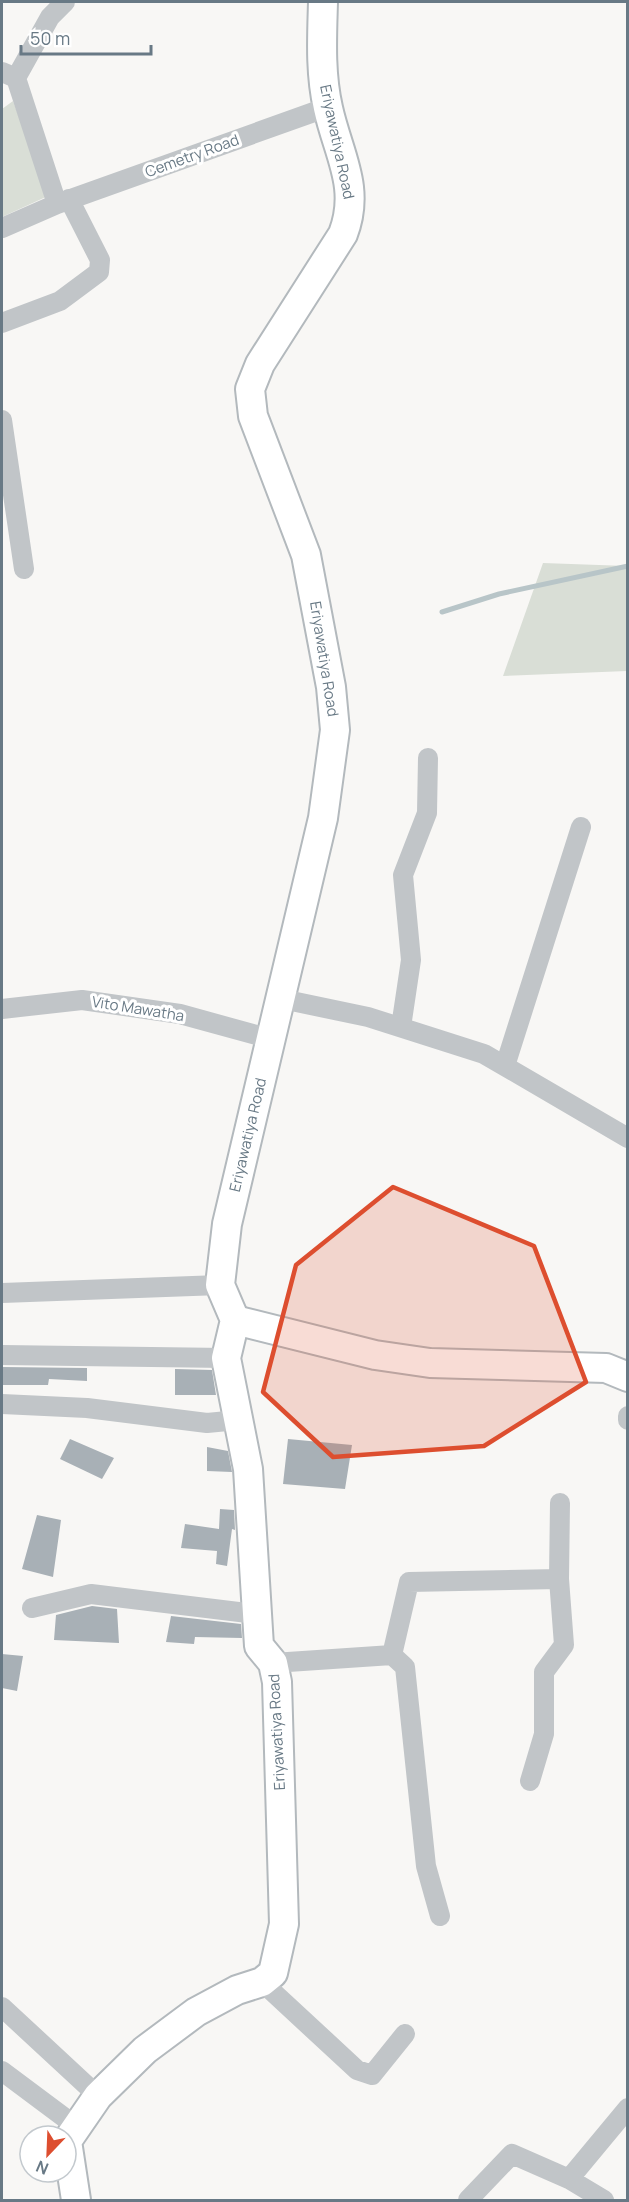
<svg xmlns="http://www.w3.org/2000/svg" width="629" height="2202" viewBox="0 0 629 2202" font-family="Manrope,sans-serif">
	<rect width="100%" height="100%" fill="#f8f7f5"/>
	<!-- green -->
	<path fill="#d9ded6" d="M13,101L48,196L2,217V109Z
		M543,563L627,566V671L503,676Z"/>
	<g fill="none" stroke-linecap="round" stroke-linejoin="round">
		<!-- stream -->
		<path stroke="#b8c5c8" stroke-width="5" d="M442,612L499,594L628,566"/>
	</g>
	<!-- building -->
	<path fill="#a8b0b6" d="M2,1367L87,1368V1381L49,1379L48,1385H2Z
		M175,1369L212,1370L216,1395H175Z
		M70,1439L114,1458L102,1479L60,1459Z
		M288,1439L352,1445L345,1489L283,1484Z
		M207,1447L228,1451L232,1472L207,1471Z
		M220,1509L234,1510L235,1530L232,1529L227,1566L216,1564L217,1551L181,1548L185,1524L219,1529Z
		M37,1515L61,1520L53,1577L22,1569Z
		M92,1606L117,1609L119,1643L54,1640L56,1615Z
		M171,1616L241,1624L242,1638L195,1637L194,1644L166,1642Z
		M2,1654L23,1656L17,1691L2,1688Z"/>
	<g fill="none" stroke-linecap="round" stroke-linejoin="round">
		<defs>
			<g id="secondary">
				<path d="M235,1320L375,1355L430,1363L606,1368L628,1377"/>
				<path id="s1" d="M76,2200L67,2141L98,2096L145,2050L196,2012L237,1990L262,1982L273,1973L284,1924L277,1682L273,1663L259,1646L248,1469L226,1358L235,1320L220,1285L227,1224L323,818L335,730L331,687L306,555L253,416L250,389L260,364L343,234C361,187 338,154 328,108C320,73 322,37 323,2"/>
			</g>
		</defs>
		<!-- secondary casing -->
		<use href="#secondary" stroke="#b3b9bd" stroke-width="32"/>
		<!-- street -->
		<path stroke="#c1c5c8" stroke-width="20" d="M2,72L16,78L57,204
			M16,78L50,17L65,2
			M2,228L57,204L328,107
			M2,323L60,301L99,272L100,260L69,199
			M2,420L24,569
			M282,999L368,1017L484,1054L628,1138
			M2,1009L82,1000L180,1014L271,1039
			M401,1027L411,960L403,875L427,813L428,758
			M505,1066L581,827
			M2,1293L220,1285
			M2,1355L226,1358
			M2,1404L87,1408L207,1423L238,1420
			M628,1416V1420
			M32,1608L91,1594L256,1614
			M392,1655L405,1667L426,1866L440,1916
			M273,1663L392,1655L409,1582L559,1579
			M530,1781L544,1734V1672L564,1645L559,1579L560,1503
			M262,1982L357,2070L372,2075L405,2034
			M2,2007L98,2096
			M2,2071L77,2127
			M569,2179L628,2108
			M468,2200L512,2154L569,2179L604,2200"/>
		<!-- secondary -->
		<use href="#secondary" stroke="#fff" stroke-width="28"/>
	</g>
	<!-- marked area -->
	<path fill="#dd4e2f" fill-opacity="0.2" stroke="#dd4e2f" stroke-width="4.5" stroke-linejoin="round" d="M393,1187L534,1246L586,1382L484,1446L333,1457L263,1392L296,1265Z"/>
	<g text-anchor="middle" stroke-width="6" stroke-linejoin="round" paint-order="stroke">
		<!-- street labels -->
		<g font-size="15" fill="#687985" stroke="#fff">
			<text transform="translate(337 142) rotate(78)" y="5">Eriyawatiya Road</text>
			<text transform="translate(192 156) rotate(-20)" y="5">Cemetry Road</text>
			<text transform="translate(324 659) rotate(81)" y="5">Eriyawatiya Road</text>
			<text transform="translate(138 1009) rotate(9)" y="5">Vito Mawatha</text>
			<text dy="5" stroke="none"><textPath href="#s1" startOffset="1185">Eriyawatiya Road</textPath></text>
			<text transform="translate(277 1732) rotate(-93)" y="5">Eriyawatiya Road</text>
		</g>
	</g>
	<!-- border -->
	<rect width="629" height="2202" fill="none" stroke="#687985" stroke-width="6"/>
	<!-- north arrow -->
	<g transform="translate(48 2154) rotate(203)"><circle r="28" fill="#ffffff" stroke="#c3c9ce" stroke-width="1.5"/>
	<path d="M0-4.5L10 22L0 15L-10 22Z" fill="#dd4e2f"/>
	<text y="-9" font-size="16" font-weight="bold" text-anchor="middle" fill="#687985">N</text>
	</g>
	<!-- scale -->
	<path d="M21 45v9h130v-9" fill="none" stroke="#687985" stroke-width="3"/>
	<text x="30" y="45" font-size="18" fill="#687985" stroke="#ffffff" stroke-width="4.5" paint-order="stroke">50 m</text>
</svg>
